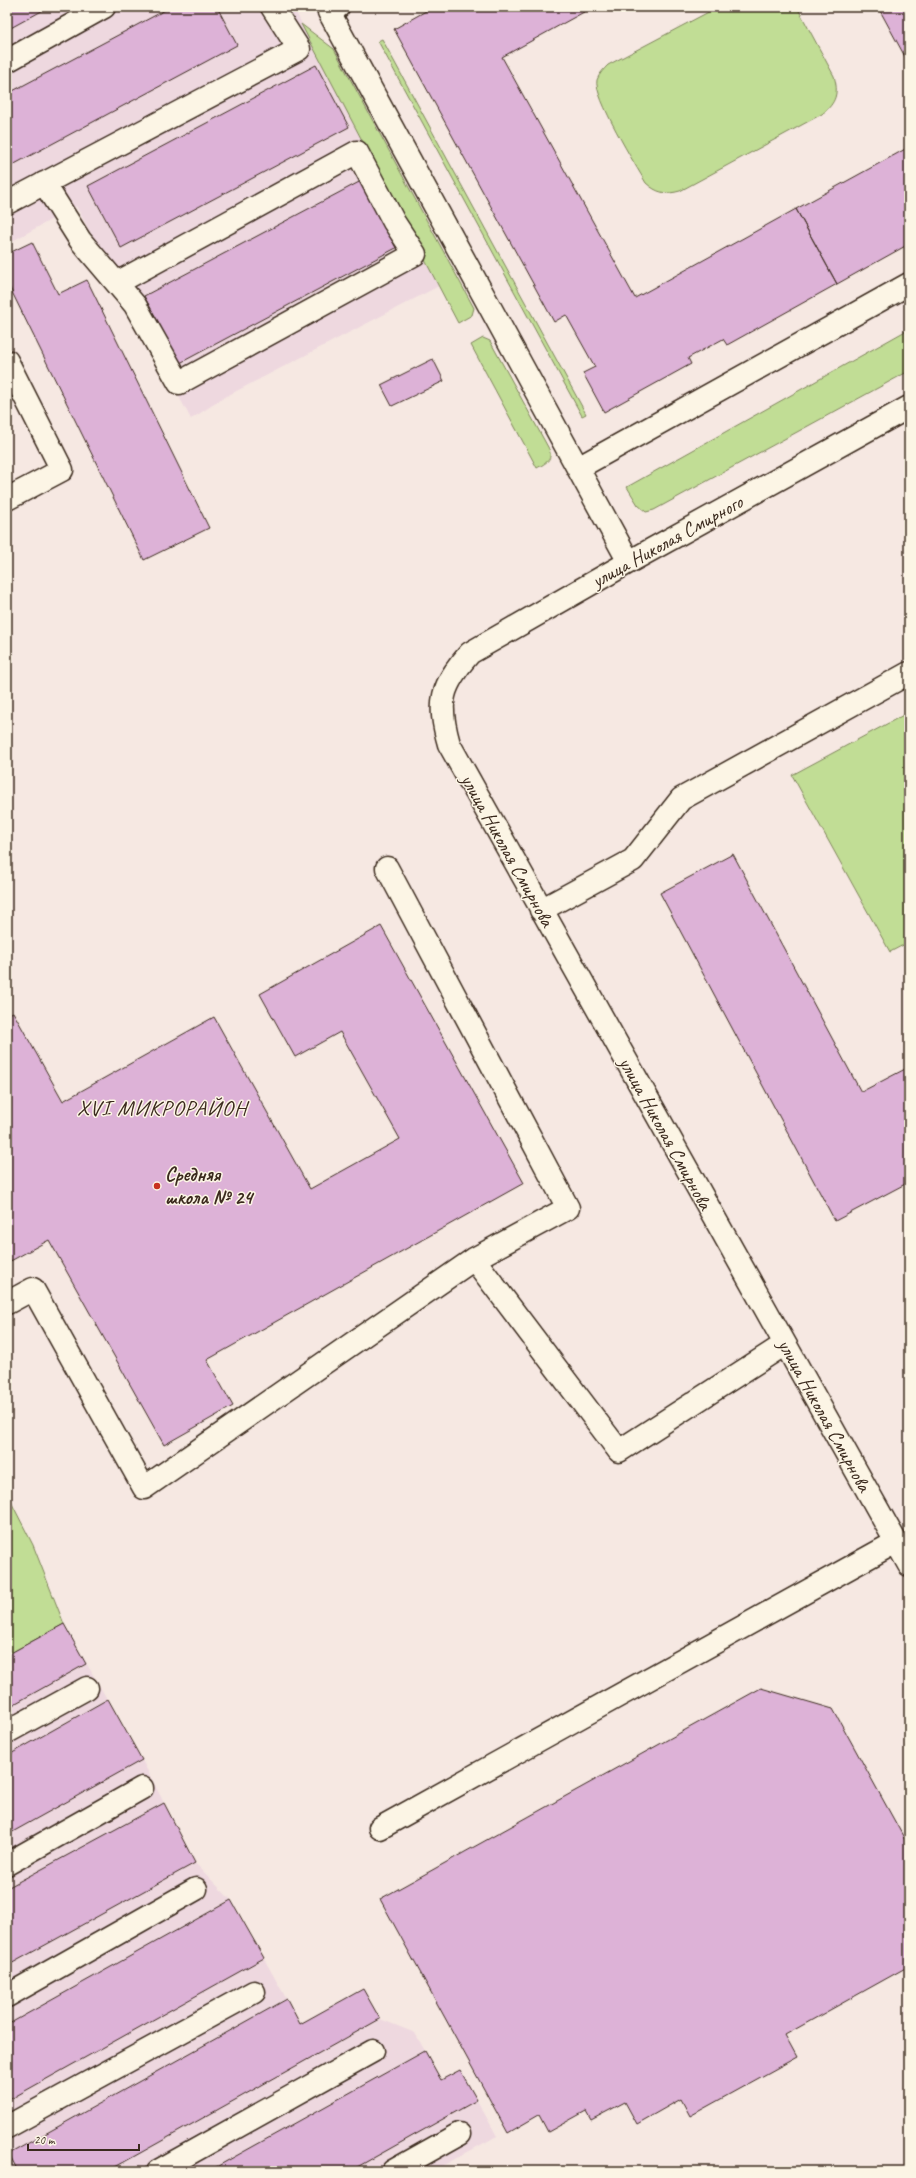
<svg xmlns="http://www.w3.org/2000/svg" width="916" height="2178" viewBox="0 0 916 2178" font-family="Caveat,sans-serif">
	<rect width="100%" height="100%" fill="#f6e8e2"/>
	<filter id="ink" filterUnits="userSpaceOnUse"><feTurbulence type="fractalNoise" baseFrequency=".025" numOctaves="2"/><feDisplacementMap in="SourceGraphic" scale="8" xChannelSelector="R" yChannelSelector="G"/><feConvolveMatrix kernelMatrix="1 2 1 2 8 2 1 2 1" color-interpolation-filters="sRGB"/></filter>
	<g filter="url(#ink)">
		<!-- built -->
		<path fill="#eed8df" d="M7,7H293L439,286L225,397L191,419L76,206L7,244Z
			M64,1624L142,1760L195,1863L231,1900L300,2023L363,1989L380,2019L415,2033L441,2080L460,2070L497,2136L433,2171H7V1655Z"/>
		<!-- green -->
		<path fill="#c1dd95" stroke="#7e845a" d="M718,7H797L834,76C839,93 836,103 822,114L680,191C666,195 657,193 646,183C636,166 593,96 597,80C599,74 604,69 608,65Z
			M301,24L334,49L474,308L472,315L458,323Z
			M382,39L586,414L582,416L378,41Z
			M909,329V371L654,510L646,512L638,505L627,487Z
			M483,338L490,341L549,449C553,460 546,463 537,468L471,345Z
			M909,712V942L890,952L792,775Z
			M7,1494L33,1545L64,1624L7,1655Z"/>
		<!-- building -->
		<path fill="#ddb2d7" stroke="#3b2a1e" d="M7,7H49L7,30Z
			M171,7H217L237,45L7,168V94Z
			M433,7H593L502,57L635,298L796,209L837,284L727,345L723,339L688,358L691,364L604,412L583,373L595,367L566,315L554,322L394,29Z
			M878,7H909V64Z
			M316,65L349,127L121,248L88,186Z
			M909,147V244L837,284L796,209Z
			M361,181L396,248L180,363L144,296Z
			M32,242L58,294L87,280L209,528L144,560L7,282V254Z
			M433,359L444,381L392,406L381,385Z
			M733,854L861,1092L909,1067V1182L835,1221L660,893Z
			M381,926L524,1183L207,1360L233,1406L164,1445L49,1240L7,1263V1015L13,1012L63,1101L214,1017L310,1189L400,1139L340,1032L295,1057L260,994Z
			M64,1624L86,1664L7,1708V1655Z
			M761,1688L833,1709L909,1847V1966L785,2035L797,2057L690,2116L681,2099L637,2124L625,2102L591,2120L586,2111L548,2132L539,2115L508,2133L380,1899Z
			M108,1699L142,1760L7,1835V1756Z
			M164,1803L195,1863L7,1966V1888Z
			M231,1900L264,1958L7,2101V2025Z
			M363,1989L380,2019L108,2171H18L9,2154L287,1999L300,2024Z
			M425,2051L441,2080L460,2070L477,2100L350,2171H209Z"/>
		<g fill="none" stroke-linecap="round" stroke-linejoin="round">
			<defs>
				<path id="minor" d="M338,7L329,12L629,562
					M7,61L104,7
					M44,183L80,240L135,305L179,383L415,254L394,222L357,152L117,283
					M7,203L299,49L272,7
					M7,361L62,470L7,499
					M909,407L629,562L470,653C441,686 437,702 449,744L909,1565
					M578,468L909,284
					M541,910L633,860L681,799L909,673
					M474,1259L619,1451L785,1344
					M7,1303L33,1289L144,1488L474,1259L568,1208L387,868
					M7,1732L87,1688
					M380,1828L896,1542
					M7,1864L142,1788
					M7,1996L196,1889
					M7,2127L254,1992
					M158,2171L373,2051
					M393,2171L459,2134"/>
			</defs>
			<!-- minor casing -->
			<use href="#minor" stroke="#3b2a1e" stroke-width="25"/>
			<!-- minor -->
			<use href="#minor" stroke="#fcf5e5" stroke-width="22"/>
		</g>
	</g>
	<!-- markers -->
	<circle fill="#c8321e" stroke="#fcf5e5" stroke-width="1.5" cx="157" cy="1186" r="4"/>
	<g text-anchor="middle" stroke-width="3" stroke-linejoin="round" paint-order="stroke">
		<!-- street labels -->
		<g font-size="20" fill="#3b2a1e" stroke="#fcf5e5">
			<text transform="translate(667 541) rotate(-29)" y="7">улица Николая Смирного</text>
			<text transform="translate(508 850) rotate(61)" y="7">улица Николая Смирнова</text>
			<text transform="translate(666 1133) rotate(61)" y="7">улица Николая Смирнова</text>
			<text transform="translate(825 1415) rotate(61)" y="7">улица Николая Смирнова</text>
		</g>
		<!-- poi labels -->
		<g font-size="20" font-weight="bold" fill="#3b2a1e" stroke="#fcf5e5" text-anchor="start">
			<text x="165" y="1181">Средняя<tspan x="165" dy="23">школа № 24</tspan></text>
		</g>
		<!-- quarter labels -->
		<g font-size="22" letter-spacing="1" fill="#3b2a1e" stroke="#fcf5e5">
			<text x="162" y="1115">XVI МИКРОРАЙОН</text>
		</g>
	</g>
	<!-- margin -->
	<rect width="916" height="2178" fill="none" stroke="#fcf5e5" stroke-width="24"/>
	<rect x="12" y="12" width="892" height="2154" fill="none" stroke="#3b2a1e" stroke-width="1.5" filter="url(#ink)"/>
	<!-- scale -->
	<path d="M28 2144v6h111v-6" fill="none" stroke="#3b2a1e" stroke-width="2"/>
	<text x="34" y="2144" font-size="12" fill="#3b2a1e" stroke="#fcf5e5" stroke-width="3" paint-order="stroke">20 m</text>
</svg>
